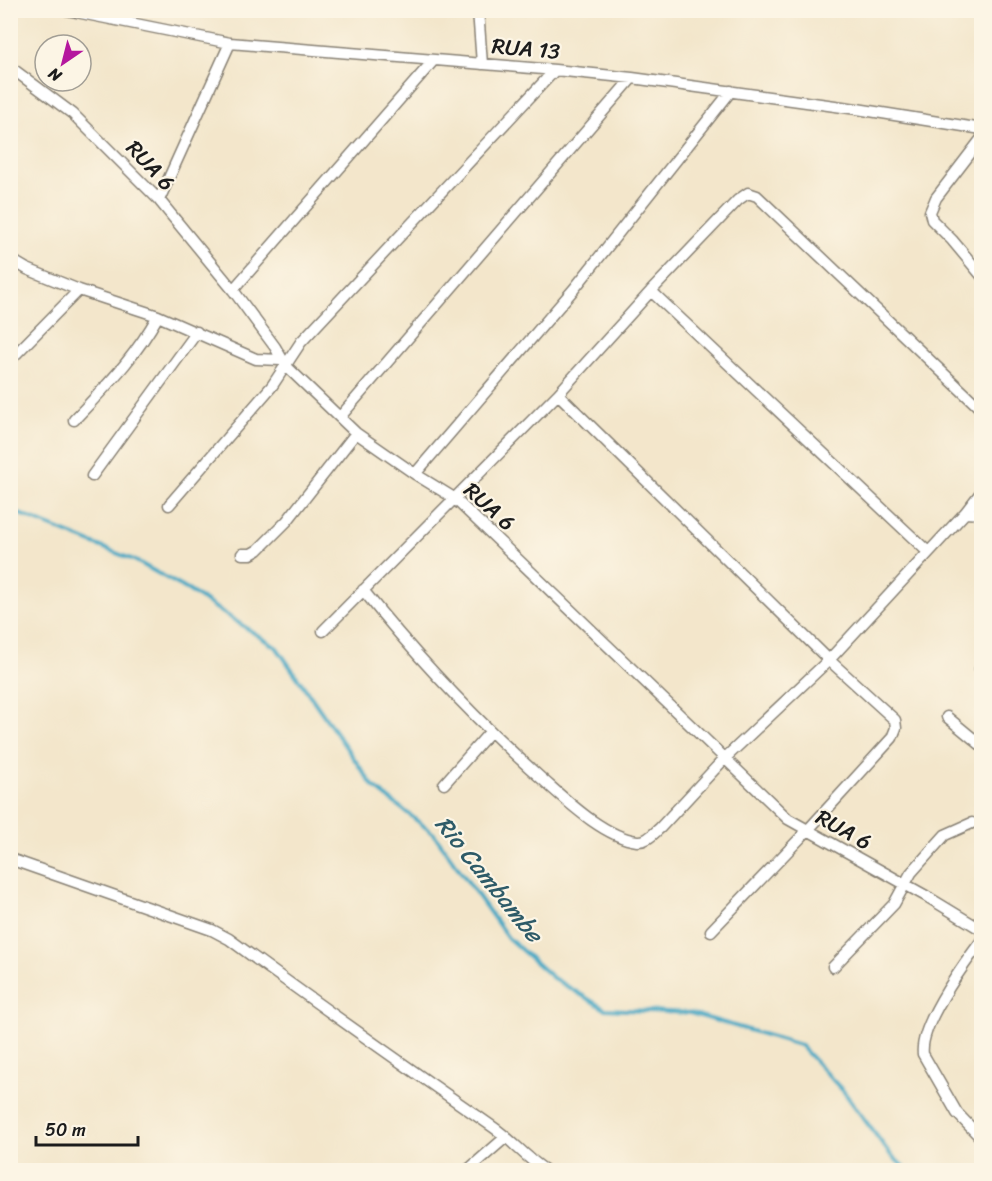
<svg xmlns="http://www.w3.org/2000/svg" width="992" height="1181" viewBox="0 0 992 1181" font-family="Sriracha,sans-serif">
	<rect width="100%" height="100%" fill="#fcf5e5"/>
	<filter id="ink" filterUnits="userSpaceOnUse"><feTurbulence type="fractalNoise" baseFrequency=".0167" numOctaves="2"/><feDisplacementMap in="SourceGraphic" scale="12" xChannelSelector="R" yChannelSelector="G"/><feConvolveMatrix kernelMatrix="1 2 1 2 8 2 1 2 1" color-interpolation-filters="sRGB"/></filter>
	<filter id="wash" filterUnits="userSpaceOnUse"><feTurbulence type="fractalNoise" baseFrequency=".008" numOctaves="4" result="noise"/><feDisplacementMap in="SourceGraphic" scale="24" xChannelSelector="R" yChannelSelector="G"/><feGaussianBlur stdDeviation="1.35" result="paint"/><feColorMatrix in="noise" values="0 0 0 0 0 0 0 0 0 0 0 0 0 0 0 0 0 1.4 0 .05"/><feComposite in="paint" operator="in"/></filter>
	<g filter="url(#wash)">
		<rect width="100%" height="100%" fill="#f3e6cb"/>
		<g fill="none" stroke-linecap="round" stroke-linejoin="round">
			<!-- stream -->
			<path stroke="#45a8c4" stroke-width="4" d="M10,510L136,561L188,590L277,648L373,786L434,834L508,938L553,978L605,1009L690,1013L800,1045L844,1092L890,1154L907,1170"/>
		</g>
	</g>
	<g filter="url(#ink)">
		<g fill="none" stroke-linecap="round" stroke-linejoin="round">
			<defs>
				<path id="minor" d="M66,10L230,43L555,70L632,78L857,109L982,129
					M478,10L482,64
					M10,67L73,114L159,200L233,290L275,347L286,366L356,433L415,474L454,498L788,819L926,896L982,930
					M982,138L936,198L930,212L932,220L952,240L982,276
					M159,200L230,43
					M10,259L27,269L79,290L158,316L256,359L281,360
					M233,290L433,61
					M651,291L928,552
					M10,360L79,290
					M558,394L829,660L895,720L896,728L892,738L807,831L711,931
					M340,417L632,78
					M74,420C107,385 134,359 158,316
					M415,474L574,289L731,91
					M92,476L197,332
					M169,505L272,386L301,342L555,70
					M965,513L982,514
					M242,554H251L258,550L287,521L356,433
					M363,590C418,659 477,721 542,779C566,800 604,837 637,841C647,842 653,834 660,828L724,759L829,660L965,513L982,491
					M323,631L558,394L651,291L738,200L748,193L757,196L982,410
					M980,669H982
					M947,717L982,746
					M444,784L490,732
					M10,859L212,930L229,939C316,1003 404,1065 493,1127C512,1140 526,1158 545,1170
					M982,940C964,964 919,1025 923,1054L957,1113L982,1139
					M833,967L894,904L911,873L945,835L972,823
					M468,1170L506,1137"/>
			</defs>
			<!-- minor casing -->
			<use href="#minor" stroke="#888174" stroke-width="13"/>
			<!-- minor -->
			<use href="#minor" stroke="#fff" stroke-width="10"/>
		</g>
	</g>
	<g text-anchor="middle" stroke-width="4.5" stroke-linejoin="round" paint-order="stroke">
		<!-- street labels -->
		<g font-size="22" fill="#1c1c1c" stroke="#fcf5e5">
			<text transform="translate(526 48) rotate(5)" y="8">RUA 13</text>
			<text transform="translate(151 165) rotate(47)" y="8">RUA 6</text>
			<text transform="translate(490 506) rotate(42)" y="8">RUA 6</text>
			<text transform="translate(844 829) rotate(29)" y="8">RUA 6</text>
		</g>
		<!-- water labels -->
		<g font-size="24" font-style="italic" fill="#2e5b68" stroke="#fcf5e5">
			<text transform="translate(489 879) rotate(51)" y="8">Rio Cambambe</text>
		</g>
	</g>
	<!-- margin -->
	<rect width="992" height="1181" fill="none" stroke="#fcf5e5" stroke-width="36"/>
	<!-- north arrow -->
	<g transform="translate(63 63) rotate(215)"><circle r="28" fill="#fcf5e5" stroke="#a29e95" stroke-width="1.5"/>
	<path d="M0-4.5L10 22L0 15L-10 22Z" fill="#b5179e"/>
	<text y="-9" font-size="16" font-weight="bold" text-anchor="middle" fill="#1c1c1c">N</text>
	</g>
	<!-- scale -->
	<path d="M36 1136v9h102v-9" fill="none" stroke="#1c1c1c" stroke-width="3"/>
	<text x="45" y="1136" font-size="18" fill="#1c1c1c" stroke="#fcf5e5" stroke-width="4.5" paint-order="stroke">50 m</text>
</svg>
